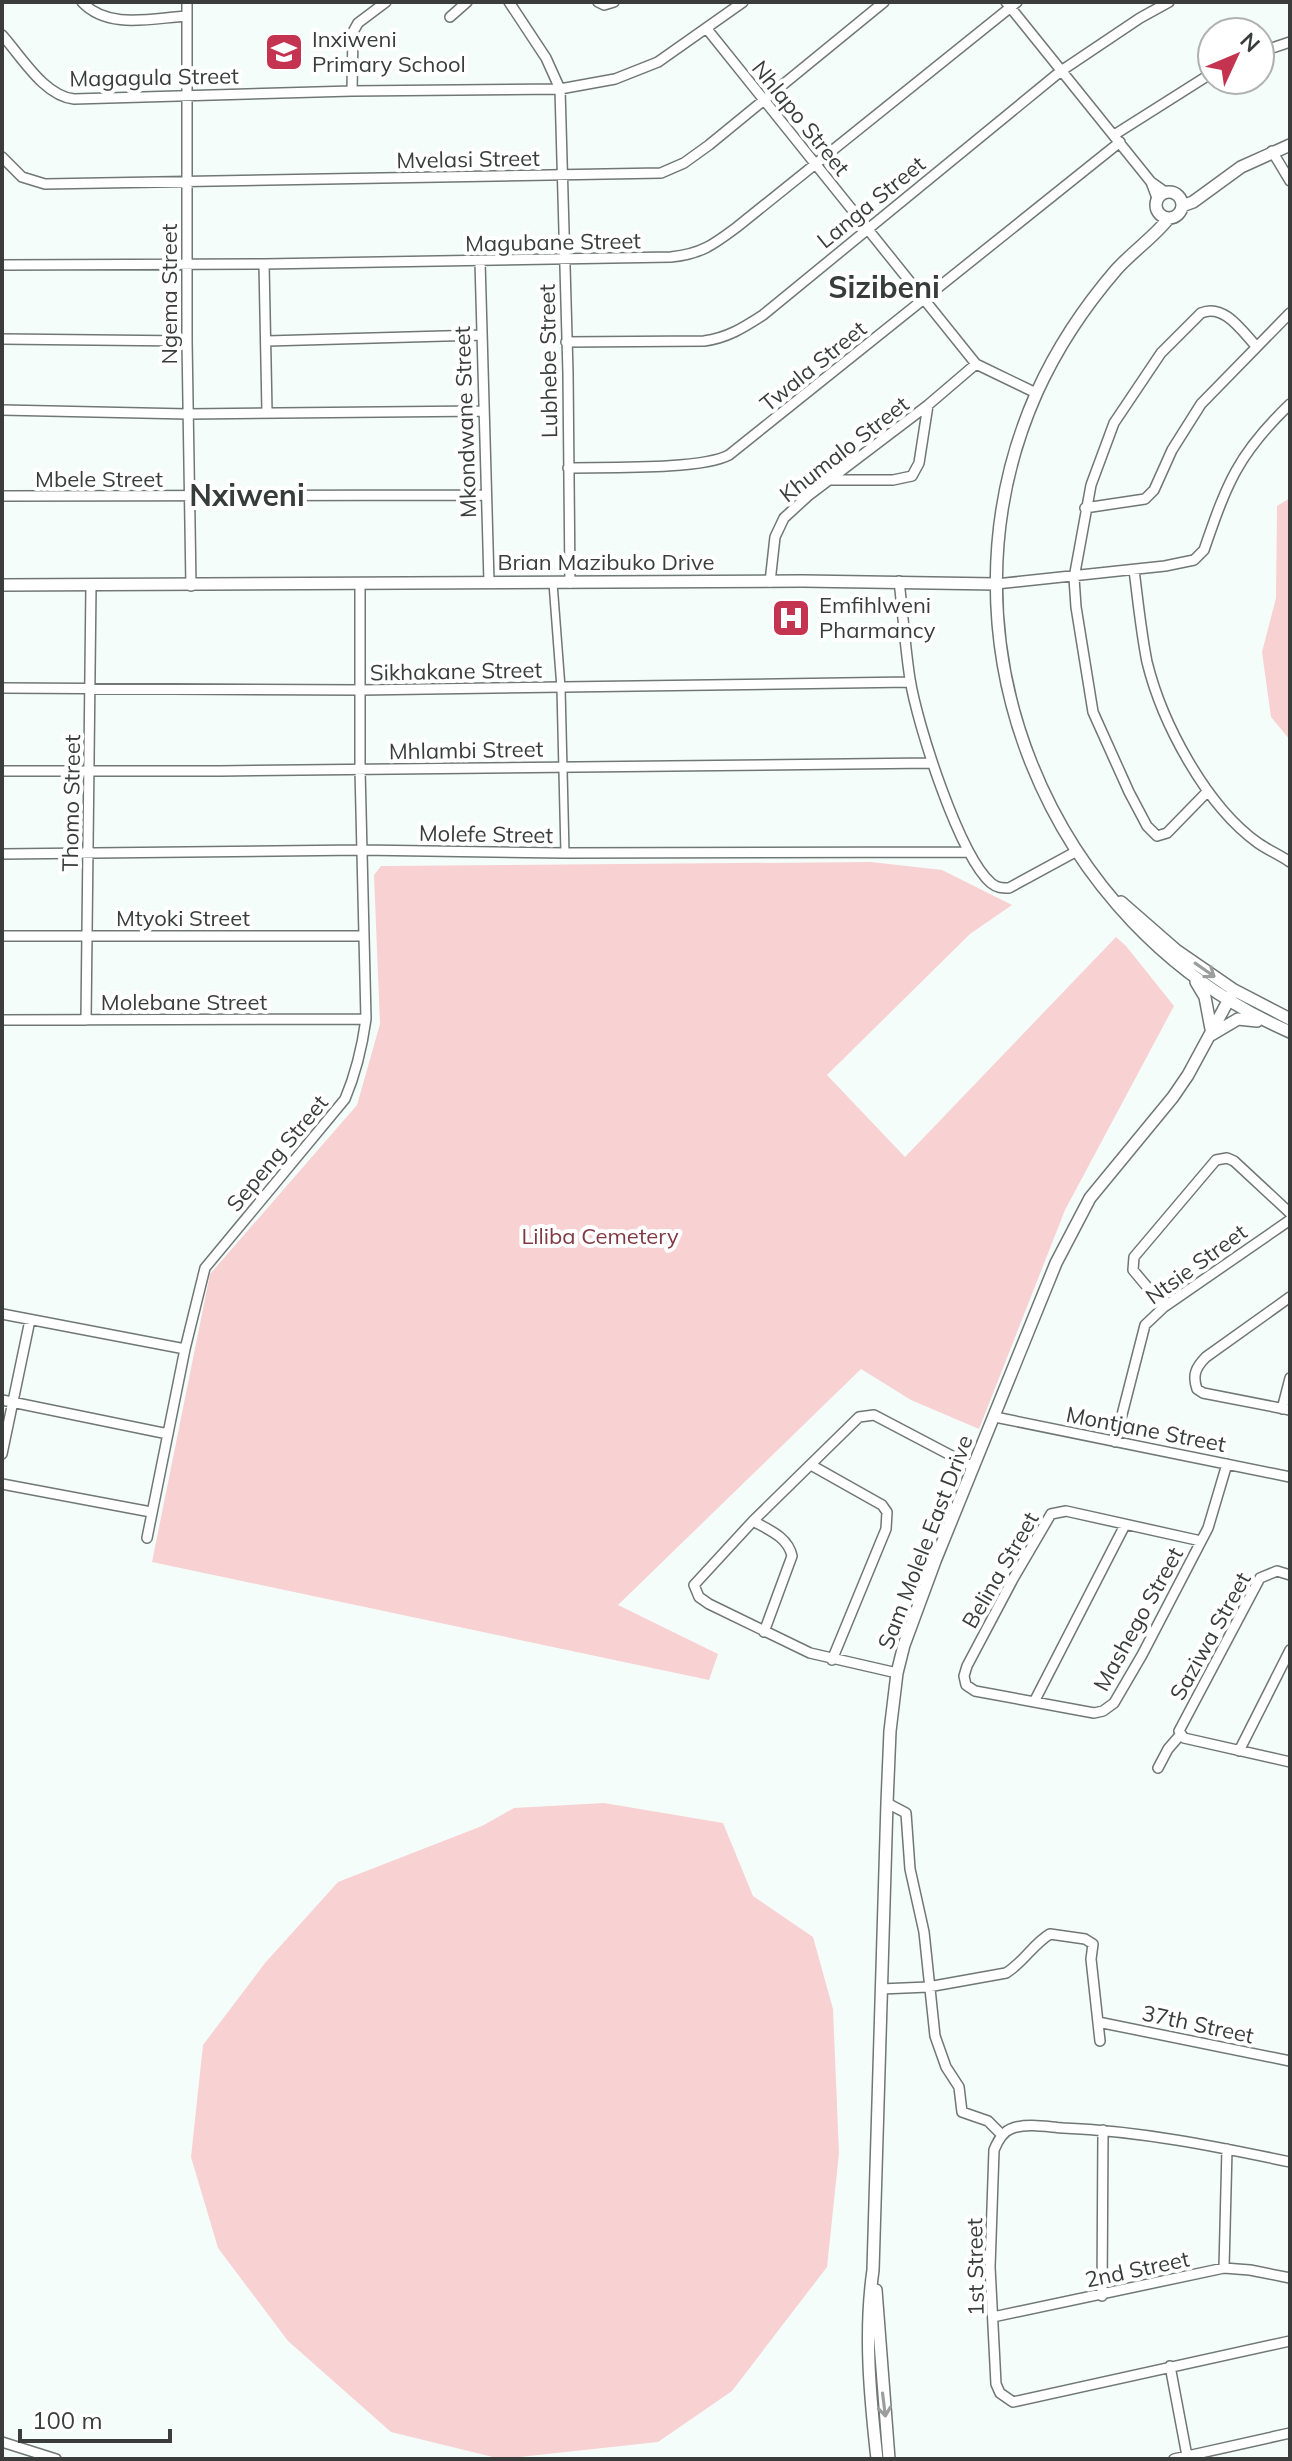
<svg xmlns="http://www.w3.org/2000/svg" width="1292" height="2461" viewBox="0 0 1292 2461" font-family="Mulish,sans-serif">
	<rect width="100%" height="100%" fill="#f5fdfa"/>
	<!-- green -->
	<path fill="#f8d1d3" d="M1290,498V740L1271,717L1262,652L1276,598L1277,506Z
		M871,862L942,870L1012,905L970,934L827,1075L905,1157L1116,937L1126,946L1174,1006L1065,1210L979,1429L911,1400L861,1369L618,1605L718,1654L709,1680L152,1562L210,1274L357,1105L380,1024L374,875L381,866Z
		M604,1803L723,1823L753,1896L813,1937L833,2009L839,2153L827,2267L732,2391L658,2442L501,2459L391,2432L288,2341L218,2248L191,2157L203,2045L265,1963L338,1882L482,1826L514,1808Z"/>
	<g fill="none" stroke-linecap="round" stroke-linejoin="round">
		<defs>
			<path id="pedestrian" d="M553,583L561,688L565,853"/>
			<path id="minor" d="M82,2C108,30 152,18 187,16
				M187,2V341L191,586
				M509,2L546,58L560,89L568,373L570,583
				M598,2L604,5L614,2
				M1006,2L1151,182L1165,192
				M450,17L467,2
				M707,29L976,364L1036,393
				M2,35C21,56 44,96 74,99L352,91L560,89L615,79L658,62L743,2
				M1260,52L1290,42
				M352,91L353,32L358,23L386,2
				M1114,135L1212,73
				M1272,151L1290,181
				M2,157L22,177L45,184L661,173L684,163L709,145L884,2
				M1151,182L1157,198
				M480,261L489,582
				M264,264L267,412
				M2,265L264,264L671,257C701,254 713,245 737,227L1017,2
				M2,339L187,341
				M267,341L480,335
				M566,342L704,341C727,338 743,328 763,315L1061,71L1140,18L1169,2
				M2,410L188,414L483,411
				M568,468C605,467 701,470 729,455L1120,142
				M830,480H893L912,476L919,463L928,405
				M2,496L484,495
				M1085,508L1145,499L1154,490L1172,450L1201,404L1290,313
				M1134,570C1138,601 1141,632 1147,662C1162,723 1206,806 1258,843C1268,850 1280,855 1290,862
				M899,581C903,614 905,647 910,679C917,724 959,855 991,883C997,888 1002,888 1009,888L1077,851
				M770,582L775,537L784,518L808,496L928,405L976,364
				M996,584L1165,566L1194,560L1204,550C1227,483 1238,454 1290,404
				M2,688L361,690L910,682
				M2,771H220L931,763
				M1207,792L1167,833L1157,836L1147,826L1129,792L1093,712L1076,607L1074,578L1091,485L1114,423L1161,353L1201,313C1224,303 1242,331 1256,346
				M2,854L361,850L565,853L969,852
				M2,936H364
				M2,1020L366,1019
				M86,1020L91,585
				M1290,1297L1206,1357C1196,1367 1192,1375 1197,1389L1203,1393L1290,1410
				M1164,1307L1133,1270L1134,1257L1216,1160L1227,1158L1234,1161L1290,1213
				M2,1314L185,1349
				M2,1400L168,1434
				M1282,1409L1290,1378
				M995,1417L1290,1477
				M1115,1442L1145,1325L1164,1307L1290,1220
				M2,1454L30,1320
				M811,1465L882,1505L887,1512L886,1529L832,1660
				M2,1484L151,1512
				M753,1521C769,1530 788,1537 792,1556L764,1632
				M147,1538L185,1349L205,1268L345,1099C356,1073 362,1048 366,1019L360,769V584
				M1201,1541L1066,1511L1051,1514L1013,1579L967,1666L964,1676L966,1685L975,1691L1094,1713L1103,1711L1114,1703L1142,1655L1208,1528L1227,1464
				M1290,1575L1277,1571L1260,1578L1179,1731L1184,1738L1290,1762
				M897,1673L810,1653L709,1604L699,1597L694,1585L753,1521L859,1417L874,1415L973,1467
				M1034,1702L1125,1525
				M1239,1751L1290,1650
				M1158,1768L1168,1749L1181,1734
				M887,1803L906,1813L910,1869L924,1932L935,2036L946,2067L959,2087L962,2112L988,2121L1002,2135
				M881,1989L928,1987L1006,1973C1023,1963 1033,1944 1050,1934L1085,1939L1093,1944L1091,1959L1100,2041
				M1098,2022L1290,2061
				M1290,2162C1214,2146 1140,2131 1063,2128C1048,2127 1028,2123 1013,2128C1003,2131 998,2140 994,2150L990,2267L996,2384L1000,2393L1013,2402L1290,2341
				M1224,2268L1227,2149
				M1102,2296L1103,2130
				M993,2317L1224,2268L1250,2270L1290,2278
				M1170,2366L1187,2456
				M2,2442L56,2459
				M1174,2459L1290,2433"/>
			<path id="tertiary" d="M1156 205a13 13 0 1 1 26 0a13 13 0 1 1-26 0Z
				M1182,206L1193,202L1241,167L1290,145
				M1168,219C1154,237 1132,252 1116,270C1085,306 1057,348 1037,392C928,636 1047,926 1290,1032
				M2,585L803,581L996,584
				M1121,902L1176,950L1234,990L1290,1019
				M1196,982L1205,997L1211,1029
				M1211,1035L1238,1019L1257,1021
				M876,2290L889,2459
				M877,2459C870,2396 864,2333 873,2270L887,1803L890,1731L897,1673L904,1645L935,1561L1056,1263L1090,1198L1173,1097L1188,1075L1234,990"/>
		</defs>
		<!-- pedestrian casing -->
		<use href="#pedestrian" stroke="#707774" stroke-width="10"/>
		<!-- minor casing -->
		<use href="#minor" stroke="#707774" stroke-width="12"/>
		<!-- tertiary casing -->
		<use href="#tertiary" stroke="#707774" stroke-width="14"/>
		<!-- pedestrian -->
		<use href="#pedestrian" stroke="#fff" stroke-width="7"/>
		<!-- minor -->
		<use href="#minor" stroke="#fff" stroke-width="9"/>
		<!-- tertiary -->
		<use href="#tertiary" stroke="#fff" stroke-width="11"/>
	</g>
	<!-- one-way arrows -->
	<defs><path id="oneway-shaft" d="M-6 0H5M1.5-3L5.5 0L1.5 3" fill="none" stroke-width="1.6" stroke-linecap="round" stroke-linejoin="round" transform="scale(2)"/></defs>
	<g stroke="#9c9e9e">
		<use href="#oneway-shaft" transform="translate(1205 970) rotate(35)"/>
		<use href="#oneway-shaft" transform="translate(884 2405) rotate(83)"/>
	</g>
	<!-- icons -->
	<defs>
		<symbol id="school-square" viewBox="-11 -11 22 22"><rect x="-9" y="-9" width="18" height="18" rx="4" fill="#c43451" stroke="#fff"/><path d="M0-5L7-2L0 1L-7-2ZM-4 1L0 2.5L4 1V4Q0 6-4 4Z" fill="#fff"/></symbol>
		<symbol id="hospital-square" viewBox="-11 -11 22 22"><rect x="-9" y="-9" width="18" height="18" rx="4" fill="#c43451" stroke="#fff"/><path d="M-5-5h3v3.5h4V-5h3V5h-3V1.5h-4V5h-3Z" fill="#fff"/></symbol>
	</defs>
	<g fill-rule="evenodd">
		<use href="#school-square" x="262" y="30" width="44" height="44"/>
		<use href="#hospital-square" x="769" y="596" width="44" height="44"/>
	</g>
	<g text-anchor="middle" stroke-width="8" stroke-linejoin="round" paint-order="stroke">
		<!-- poi labels -->
		<g font-size="22" fill="#3a3d3c" stroke="#fff" text-anchor="start">
			<text x="312" y="47">Inxiweni<tspan x="312" dy="25">Primary School</tspan></text>
			<text x="819" y="613">Emfihlweni<tspan x="819" dy="25">Pharmancy</tspan></text>
		</g>
		<!-- street labels -->
		<g font-size="22" fill="#3a3d3c" stroke="#fff">
			<text transform="translate(154 77) rotate(-1)" y="8">Magagula Street</text>
			<text transform="translate(801 118) rotate(51)" y="8">Nhlapo Street</text>
			<text transform="translate(468 159) rotate(-1)" y="8">Mvelasi Street</text>
			<text transform="translate(871 202) rotate(-39)" y="8">Langa Street</text>
			<text transform="translate(553 242) rotate(-1)" y="8">Magubane Street</text>
			<text transform="translate(169 294) rotate(-90)" y="8">Ngema Street</text>
			<text transform="translate(548 361) rotate(-91)" y="8">Lubhebe Street</text>
			<text transform="translate(813 366) rotate(-39)" y="8">Twala Street</text>
			<text transform="translate(465 422) rotate(-92)" y="8">Mkondwane Street</text>
			<text transform="translate(844 449) rotate(-38)" y="8">Khumalo Street</text>
			<text x="99" y="487">Mbele Street</text>
			<text x="606" y="570">Brian Mazibuko Drive</text>
			<text transform="translate(456 671) rotate(-1)" y="8">Sikhakane Street</text>
			<text transform="translate(466 750) rotate(-1)" y="8">Mhlambi Street</text>
			<text transform="translate(71 803) rotate(-89)" y="8">Thomo Street</text>
			<text transform="translate(486 834) rotate(1)" y="8">Molefe Street</text>
			<text x="183" y="926">Mtyoki Street</text>
			<text x="184" y="1010">Molebane Street</text>
			<text transform="translate(277 1153) rotate(-50)" y="8">Sepeng Street</text>
			<text transform="translate(1196 1264) rotate(-36)" y="8">Ntsie Street</text>
			<text transform="translate(1146 1429) rotate(11)" y="8">Montjane Street</text>
			<text transform="translate(925 1542) rotate(-69)" y="8">Sam Molele East Drive</text>
			<text transform="translate(1000 1570) rotate(-60)" y="8">Belina Street</text>
			<text transform="translate(1138 1619) rotate(-61)" y="8">Mashego Street</text>
			<text transform="translate(1210 1636) rotate(-61)" y="8">Saziwa Street</text>
			<text transform="translate(1198 2024) rotate(12)" y="8">37th Street</text>
			<text transform="translate(975 2267) rotate(-91)" y="8">1st Street</text>
			<text transform="translate(1137 2269) rotate(-12)" y="8">2nd Street</text>
		</g>
		<!-- park labels -->
		<g font-size="22" fill="#803943" stroke="#fff">
			<text x="600" y="1244">Liliba Cemetery</text>
		</g>
		<!-- district labels -->
		<g font-size="30" font-weight="bold" fill="#363c3a" stroke="#fff">
			<text x="884" y="298">Sizibeni</text>
			<text x="247" y="506">Nxiweni</text>
		</g>
	</g>
	<!-- border -->
	<rect width="1292" height="2461" fill="none" stroke="#3a3d3c" stroke-width="8"/>
	<!-- north arrow -->
	<g transform="translate(1236 56) rotate(46)"><circle r="38" fill="#ffffff" stroke="#b0b1b1" stroke-width="2"/>
	<path d="M0-6L14 30L0 20L-14 30Z" fill="#c43451"/>
	<text y="-12" font-size="22" font-weight="bold" text-anchor="middle" fill="#3a3d3c">N</text>
	</g>
	<!-- scale -->
	<path d="M20 2429v12h150v-12" fill="none" stroke="#3a3d3c" stroke-width="4"/>
	<text x="32" y="2429" font-size="24" fill="#3a3d3c" stroke="#ffffff" stroke-width="6" paint-order="stroke">100 m</text>
</svg>
